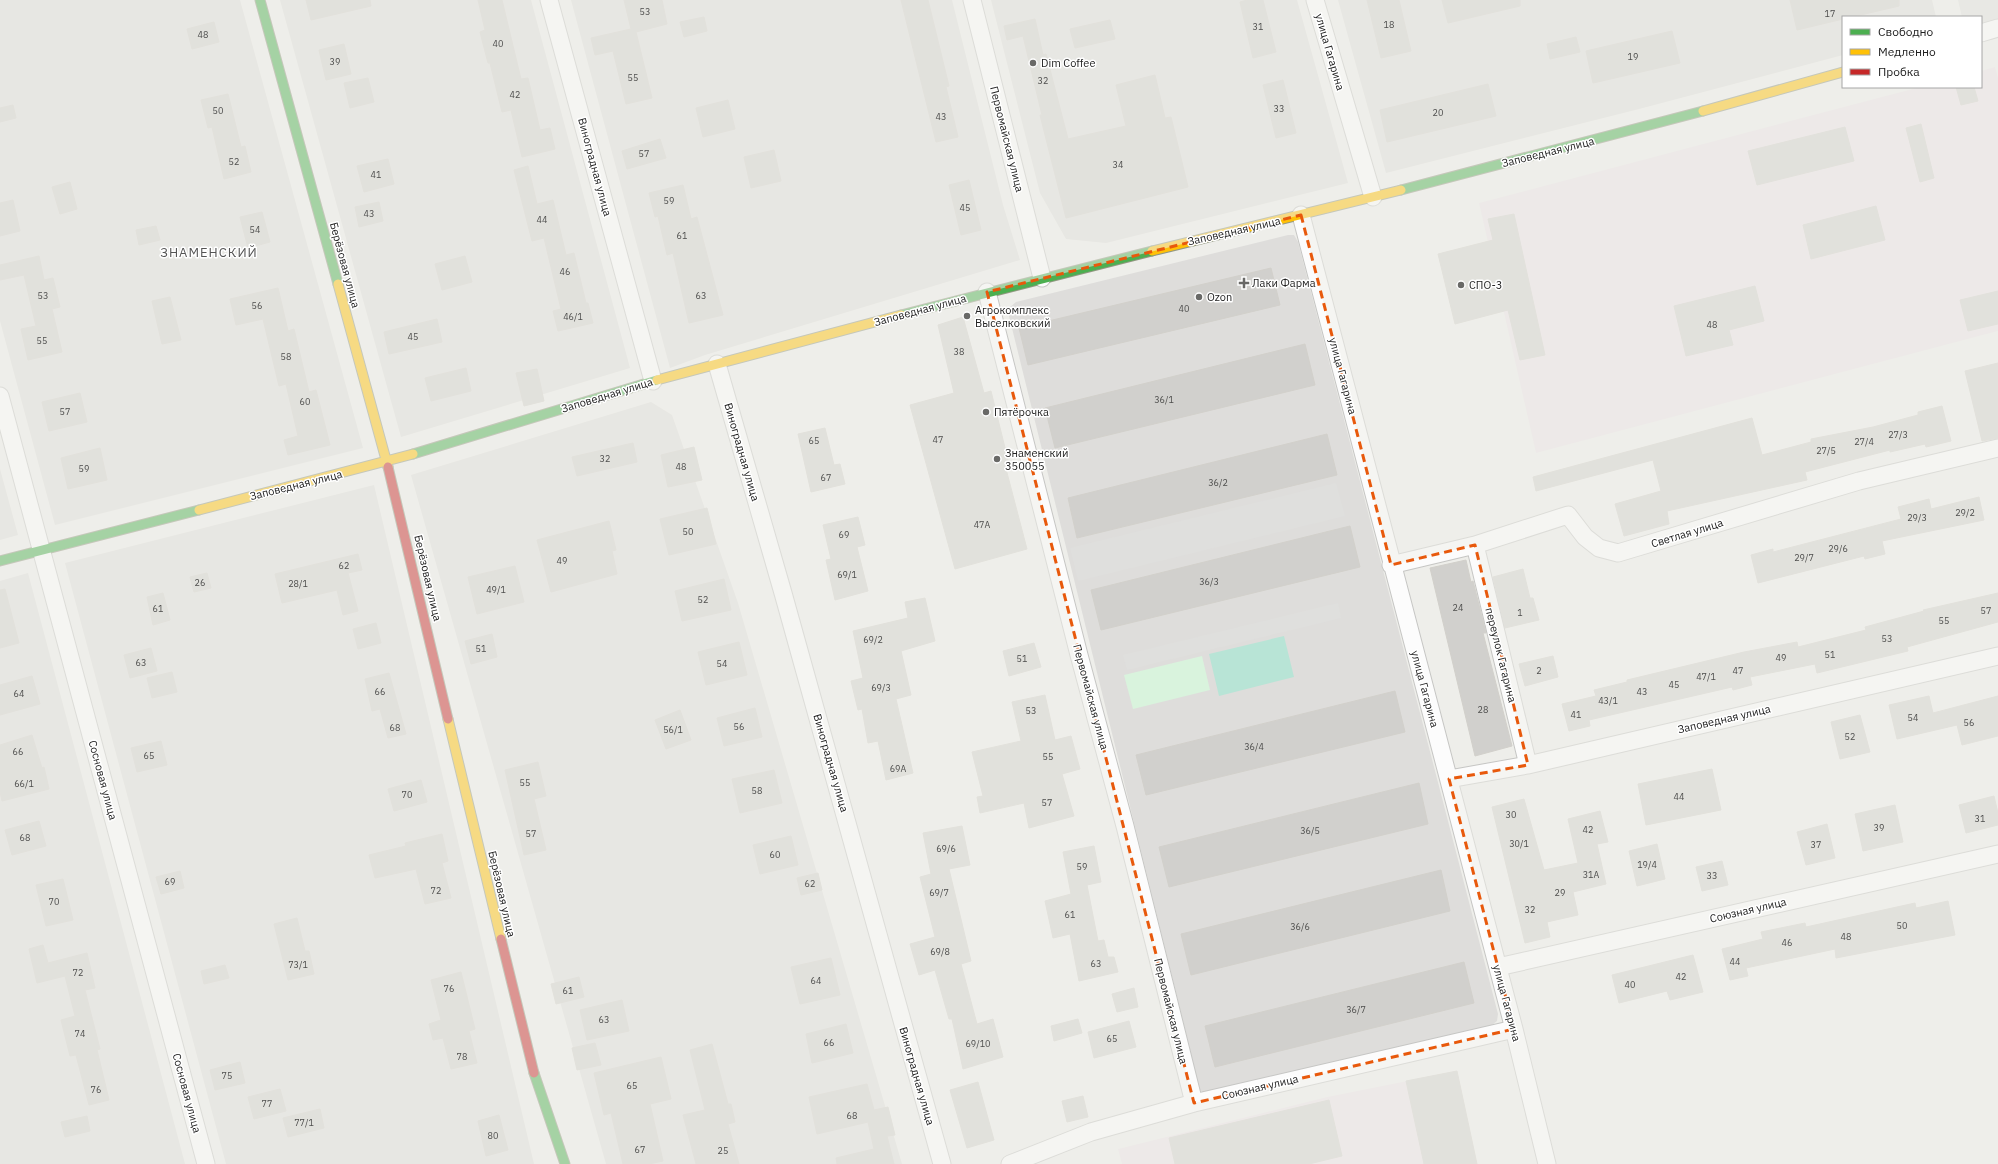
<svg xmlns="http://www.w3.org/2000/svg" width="1998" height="1164" viewBox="0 0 1998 1164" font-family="'IBM Plex Sans',sans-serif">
	<rect width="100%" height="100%" fill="#eeeeea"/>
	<!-- residential -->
	<path fill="#dedddb" d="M0,0H240L363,448L55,525L0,321Z
		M280,0H531L630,368L401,437Z
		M571,0H952L1003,205L1020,260L705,355L670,368Z
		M991,0H1297L1348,183L1106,243L1066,239L1040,193Z
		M1338,0H1932L1936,17H1843V55L1639,109L1386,173Z
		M1288,235H1294L1298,242L1498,1014L1497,1021L1492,1025L1209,1095L1204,1094L1200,1090L1009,316V308L1016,302Z
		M651,402L672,415L738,603L902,1164H606L411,475Z
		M0,469L18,535L0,540Z
		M374,485L534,1164H226L65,563Z
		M28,573L185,1164H0V581Z"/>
	<!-- industrial -->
	<path fill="#ebe3e7" d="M1995,67L1998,78V331L1536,453L1479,203L1920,87H1981V71Z
		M1457,1071L1477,1164H1122L1118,1149L1327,1097Z"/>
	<!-- park -->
	<path fill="#d9f3dd" d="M1202,656L1210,690L1133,709L1124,675Z"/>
	<!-- pitch -->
	<path fill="#b8e4d6" d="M1284,636L1294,677L1219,696L1209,654Z"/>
	<!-- parking -->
	<path fill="#dfdfdd" d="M1958,0H1998V28L1981,33V17H1962Z
		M1336,483L1345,516L1078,581L1070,548Z
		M1338,603L1341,618L1127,670L1123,655Z"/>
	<!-- building -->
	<path fill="#d1d0cd" stroke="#d2d0cb" d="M306,0H370L371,6L311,20Z
		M478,0H502L521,79L528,78L540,130L550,128L555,149L522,157L511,110L502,112L490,63H488L480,32L485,30Z
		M624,0H662L667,24L636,32L652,98L626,104L613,51L595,55L591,38L631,29Z
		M901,0H928L949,86L946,87L958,137L936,142Z
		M1247,0H1263L1276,52L1253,58L1240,2Z
		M1367,0H1399L1411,51L1381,58Z
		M1442,0H1520V6L1448,23Z
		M1790,0H1899V6L1852,17H1843V19L1797,30Z
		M704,17L707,31L684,37L680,22Z
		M1035,19L1043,55L1046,54L1068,139L1126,126L1116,85L1155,75L1165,118L1171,117L1188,187L1066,218L1040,115H1042L1023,36L1007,40L1004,26Z
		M1110,20L1115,39L1075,48L1070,29Z
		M214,22L219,42L192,49L187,29Z
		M1672,31L1680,63L1593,83L1586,51Z
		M1576,37L1580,52L1550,59L1547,44Z
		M344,44L351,74L326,80L319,50Z
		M368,78L374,102L350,108L344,83Z
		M1283,80L1296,133L1276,138L1263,85Z
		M1488,84L1496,116L1387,142L1380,110Z
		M1956,87H1974L1978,101L1961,105Z
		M228,94L241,147L245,146L251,172L224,179L212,127L208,128L201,100Z
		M728,100L735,129L703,137L696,108Z
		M13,105L16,118L0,122V108Z
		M1921,124L1934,178L1920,182L1906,128Z
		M1845,127L1854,161L1757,185L1748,151Z
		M660,139L666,158L627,169L622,151Z
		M774,150L781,181L751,188L744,157Z
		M388,159L394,184L364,192L357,166Z
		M528,166L537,204L553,200L566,255L574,253L586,303H588L593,323L558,331L553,311L561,309L544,238L532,241L514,170Z
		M969,180L981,230L961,235L949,185Z
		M70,182L77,209L60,214L52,187Z
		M683,185L691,219L697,217L723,315L689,323L673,253L667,255L658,216L655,217L649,193Z
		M13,200L20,231L0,236V203Z
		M379,202L383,221L359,227L355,207Z
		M1876,206L1885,240L1811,259L1803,225Z
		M262,212L270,242L248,248L240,217Z
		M1514,214L1545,355L1520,360L1508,310L1455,324L1438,254L1493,240L1488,219Z
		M156,226L160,240L139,245L136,230Z
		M39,256L44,280L53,278L60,307L52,309L62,352L28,360L21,329L36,326L24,275L0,280V265Z
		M465,256L472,282L442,290L435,264Z
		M1271,268L1280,305L1028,365L1019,328Z
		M1755,286L1764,321L1729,330L1733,345L1686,356L1674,306Z
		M278,288L288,331L294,329L309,392L316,390L330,445L288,455L284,440L298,436L286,384L279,386L263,319L236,325L230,299Z
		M1998,291V324L1968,331L1960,300Z
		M170,297L181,340L162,344L152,301Z
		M963,317L984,393L991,391L1009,464L1005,465L1027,549L955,569L910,405L954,393L938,325Z
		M437,319L442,342L389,354L384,332Z
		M1305,344L1315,385L1055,448L1045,408Z
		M1998,363V438L1982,441L1965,371Z
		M466,368L471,391L431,401L425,378Z
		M537,369L544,401L524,406L516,373Z
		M80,393L87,422L49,431L42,402Z
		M1942,406L1951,441L1926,447L1925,444L1890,452V450L1805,472L1807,480L1667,511L1669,524L1624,536L1615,504L1661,491L1653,460L1536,491L1533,477L1752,418L1762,455L1811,442V439L1873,427L1918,415V412Z
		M825,428L834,465L840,464L845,484L811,492L798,434Z
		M1327,434L1337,475L1077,538L1068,498Z
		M633,443L637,462L577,476L572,457Z
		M694,447L702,480L668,487L661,455Z
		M100,448L107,480L68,489L61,458Z
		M1979,497L1984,520L1882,541L1885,554L1865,559L1864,556L1758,583L1751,555L1773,549V552L1901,519L1898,507L1929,499L1931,509Z
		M707,508L716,544L669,555L660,519Z
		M858,517L865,545L857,547L868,591L835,600L826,560L831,559L823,525Z
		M609,521L616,550L612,551L617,574L551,592L537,540Z
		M1350,526L1360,567L1101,630L1091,590Z
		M358,554L362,570L348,573L358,611L343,615L337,590L282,603L275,574Z
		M1466,560L1471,582L1473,581L1486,633H1483L1512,746L1475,756L1430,568Z
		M515,566L524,602L477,614L468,577Z
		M1523,569L1530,598H1533L1539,620L1505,628L1493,577Z
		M207,573L211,588L194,592L190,577Z
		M724,579L731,610L682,621L675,591Z
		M5,589L19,643L0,648V590Z
		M163,593L170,620L153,625L147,597Z
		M1998,593V622L1907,647L1908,651L1817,673L1815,664L1750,677L1752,685L1733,690L1732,687L1589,720L1590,726L1569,731L1562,704L1596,696L1594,690L1627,682V680L1744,652L1797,642L1798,647L1866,630L1865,627L1924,611L1923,610Z
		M925,598L935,641L901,651L911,695L896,699L913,773L886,780L878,741L868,743L862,709L858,710L851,681L863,678L853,631L908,618L905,602Z
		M376,623L381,643L358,649L353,629Z
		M492,634L497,657L471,664L465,641Z
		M739,642L747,675L706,685L698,652Z
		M1034,643L1041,667L1009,676L1003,651Z
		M151,648L157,671L130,678L124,655Z
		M1553,656L1558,677L1525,686L1519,664Z
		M172,672L177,692L152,698L147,678Z
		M389,673L406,734L388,738L380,709L372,711L365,679Z
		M32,676L40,704L0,715V685Z
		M1395,691L1405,732L1146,795L1136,755Z
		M1045,695L1055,740L1071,736L1080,769L1062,774L1074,816L1029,828L1024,803L980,813L977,797L983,796L972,752L1021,741L1012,702Z
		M1929,696L1933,713L1998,696V736L1962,745L1957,725L1897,739L1889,705Z
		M755,708L762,737L724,746L717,718Z
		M680,710L691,740L666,749L655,720Z
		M1860,715L1870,752L1840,759L1831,722Z
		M32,735L42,768L44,767L49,789L2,801L0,792V745Z
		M161,741L167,765L137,772L131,748Z
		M538,762L546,796L534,799L546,850L524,855L505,770Z
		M1712,769L1721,810L1646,825L1638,784Z
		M774,770L782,803L740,813L732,779Z
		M421,780L427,802L394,811L388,789Z
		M1419,783L1428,824L1169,887L1159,847Z
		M1994,796L1998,813V825L1966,833L1959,805Z
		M1524,799L1544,870L1578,863L1568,819L1600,811L1608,842L1597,844L1606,884L1573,892L1578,915L1547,922L1550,937L1525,943L1492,807Z
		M1895,805L1903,842L1863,851L1855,814Z
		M39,821L46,846L12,855L5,830Z
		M1827,824L1835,858L1806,865L1797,832Z
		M962,826L970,865L949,869L971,961L961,964L977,1024L993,1019L1003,1057L963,1069L952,1019H949L935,970L919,975L910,944L935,937L920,877L931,874L923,833Z
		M442,834L448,861L442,863L451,898L425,904L416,869L375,878L369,855L406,846L405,843Z
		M791,836L798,865L760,874L753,845Z
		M1657,844L1665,879L1637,886L1629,851Z
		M1094,846L1101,882L1087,885L1098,941L1104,940L1108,957H1114L1118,972L1079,981L1070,934L1053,938L1045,901L1071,894L1063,852Z
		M1722,861L1728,885L1702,891L1696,867Z
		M1441,870L1450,911L1191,975L1181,934Z
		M180,871L184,888L161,894L156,877Z
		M818,873L822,890L801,895L797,878Z
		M63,879L73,920L46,926L36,885Z
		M1948,901L1955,935L1836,958L1835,949L1746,968L1748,976L1730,980L1722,949L1763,939L1761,932L1805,923L1806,927L1915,903L1916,908Z
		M297,918L305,951H309L314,974L288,980L274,924Z
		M43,945L48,963L87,953L95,988L85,990L100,1049L97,1050L109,1100L89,1105L76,1055L70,1056L61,1020L75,1016L65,976L37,983L29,949Z
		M1693,955L1703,992L1670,1000L1667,991L1619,1003L1612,975Z
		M831,958L840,995L800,1004L791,967Z
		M1464,962L1474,1003L1215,1067L1205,1026Z
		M225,965L229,978L204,984L201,971Z
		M461,972L475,1029L469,1031L477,1063L451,1069L443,1038L433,1040L429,1024L441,1020L431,980Z
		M579,977L584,997L556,1004L551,984Z
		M1134,988L1138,1007L1117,1012L1112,994Z
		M622,1000L629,1031L587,1040L580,1010Z
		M1078,1019L1082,1033L1054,1041L1051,1026Z
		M1129,1021L1136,1047L1094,1058L1088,1032Z
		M846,1024L853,1053L812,1063L806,1034Z
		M595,1043L601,1065L577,1070L572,1048Z
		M712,1044L728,1104H731L735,1122L728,1124L739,1164H696L683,1115L705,1110L690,1050Z
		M661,1057L671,1099L650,1104L663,1161L649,1164H623L611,1113L604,1115L594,1073Z
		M240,1062L245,1083L215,1090L210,1070Z
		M1457,1071L1477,1164H1424L1406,1081Z
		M978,1082L994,1140L967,1148L950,1090Z
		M867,1084L874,1110L888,1107L895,1135L887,1136L894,1164H837L836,1158L874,1149L868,1122L817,1134L809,1097Z
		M280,1089L286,1111L254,1119L248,1097Z
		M1083,1096L1088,1117L1067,1122L1062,1101Z
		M1329,1100L1342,1156L1309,1164H1175L1169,1138Z
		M320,1109L324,1128L288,1137L283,1118Z
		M499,1115L508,1150L486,1156L478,1121Z
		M87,1116L90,1131L65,1137L61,1122Z"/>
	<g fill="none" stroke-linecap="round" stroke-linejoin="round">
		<defs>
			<path id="street" d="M549,0L653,381
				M972,0L1042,278
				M1315,0L1373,197
				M1981,33L1998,28
				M1301,215L1514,1029L1547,1164
				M987,292L1079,655L1125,826L1194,1103
				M717,364L783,593L942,1164
				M0,396L206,1164
				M1475,545L1528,765
				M1391,565L1475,545L1568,515L1585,537L1599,548L1618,553L1859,481L1998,448
				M1449,779L1528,765L1998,656
				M1498,967L1998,854
				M1010,1164L1091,1132L1194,1103L1514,1029"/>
			<path id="fast" d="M260,0L338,284
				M1401,190L1703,111
				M901,315L1152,251
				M413,454L657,380
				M0,561L199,510
				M534,1073L565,1164"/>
			<path id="slow" d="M1703,111L1843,72
				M1152,251L1401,190
				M338,284L388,467
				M657,380L901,315
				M199,510L413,454
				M448,719L501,939"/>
			<path id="jam" d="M388,467L448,719
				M501,939L534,1073"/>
		</defs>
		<!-- street casing -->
		<use href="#street" stroke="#c6c6c4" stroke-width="19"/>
		<!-- fast casing -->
		<use href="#fast" stroke="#939882" stroke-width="11"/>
		<!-- slow casing -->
		<use href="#slow" stroke="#939882" stroke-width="11"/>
		<!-- jam casing -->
		<use href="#jam" stroke="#939882" stroke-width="11"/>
		<!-- street -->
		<use href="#street" stroke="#fcfcfc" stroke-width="17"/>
		<!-- fast -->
		<use href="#fast" stroke="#4caf50" stroke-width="9"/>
		<!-- slow -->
		<use href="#slow" stroke="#ffc107" stroke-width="9"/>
		<!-- jam -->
		<use href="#jam" stroke="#c62828" stroke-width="9"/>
	</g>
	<!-- marked area -->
	<path d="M0 0H1998V1164H0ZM1301,215L1391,565L1475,545L1528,765L1449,779L1514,1029L1194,1103L987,292Z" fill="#eeeeea" fill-opacity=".55" fill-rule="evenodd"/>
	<path fill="none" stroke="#e8590c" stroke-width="3" stroke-dasharray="8 5" stroke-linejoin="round" d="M1301,215L1391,565L1475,545L1528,765L1449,779L1514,1029L1194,1103L987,292Z"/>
	<!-- markers -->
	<g fill="#696967" stroke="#fff" stroke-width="1.5">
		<circle cx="1033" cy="63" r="4"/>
		<path d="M1242 277h4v4h4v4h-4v4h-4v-4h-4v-4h4z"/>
		<circle cx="1461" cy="285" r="4"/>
		<circle cx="1199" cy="297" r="4"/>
		<circle cx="967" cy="316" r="4"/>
		<circle cx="986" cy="412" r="4"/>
		<circle cx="997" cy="459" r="4"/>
	</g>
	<g text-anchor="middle" stroke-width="3" stroke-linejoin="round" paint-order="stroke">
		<!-- number labels -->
		<g font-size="9" fill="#4d4d4c">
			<text x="645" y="15">53</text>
			<text x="1830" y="17">17</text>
			<text x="1389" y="28">18</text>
			<text x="1258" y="30">31</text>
			<text x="203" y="38">48</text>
			<text x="498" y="47">40</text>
			<text x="1633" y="60">19</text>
			<text x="335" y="65">39</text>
			<text x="633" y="81">55</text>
			<text x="1043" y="84">32</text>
			<text x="515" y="98">42</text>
			<text x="1279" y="112">33</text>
			<text x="218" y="114">50</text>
			<text x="1438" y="116">20</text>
			<text x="941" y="120">43</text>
			<text x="644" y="157">57</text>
			<text x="234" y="165">52</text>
			<text x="1118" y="168">34</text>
			<text x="376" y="178">41</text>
			<text x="669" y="204">59</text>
			<text x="965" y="211">45</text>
			<text x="369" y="217">43</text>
			<text x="542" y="223">44</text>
			<text x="255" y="233">54</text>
			<text x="682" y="239">61</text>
			<text x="565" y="275">46</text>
			<text x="43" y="299">53</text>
			<text x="701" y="299">63</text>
			<text x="257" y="309">56</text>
			<text x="1184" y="312">40</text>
			<text x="573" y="320">46/1</text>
			<text x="1712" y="328">48</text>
			<text x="413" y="340">45</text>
			<text x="42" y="344">55</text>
			<text x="959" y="355">38</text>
			<text x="286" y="360">58</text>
			<text x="1164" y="403">36/1</text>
			<text x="305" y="405">60</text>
			<text x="65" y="415">57</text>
			<text x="1898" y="438">27/3</text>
			<text x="938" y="443">47</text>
			<text x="814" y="444">65</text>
			<text x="1864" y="445">27/4</text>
			<text x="1826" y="454">27/5</text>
			<text x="605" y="462">32</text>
			<text x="681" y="470">48</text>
			<text x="84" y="472">59</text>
			<text x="826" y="481">67</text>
			<text x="1218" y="486">36/2</text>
			<text x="1965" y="516">29/2</text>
			<text x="1917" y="521">29/3</text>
			<text x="982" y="528">47А</text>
			<text x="688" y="535">50</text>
			<text x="844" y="538">69</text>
			<text x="1838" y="552">29/6</text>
			<text x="1804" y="561">29/7</text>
			<text x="562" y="564">49</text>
			<text x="344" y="569">62</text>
			<text x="847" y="578">69/1</text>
			<text x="1209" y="585">36/3</text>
			<text x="200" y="586">26</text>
			<text x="298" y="587">28/1</text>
			<text x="496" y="593">49/1</text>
			<text x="703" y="603">52</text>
			<text x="1458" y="611">24</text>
			<text x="158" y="612">61</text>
			<text x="1986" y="614">57</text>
			<text x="1520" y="616">1</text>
			<text x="1944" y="624">55</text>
			<text x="1887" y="642">53</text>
			<text x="873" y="643">69/2</text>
			<text x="481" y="652">51</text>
			<text x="1830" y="658">51</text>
			<text x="1781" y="661">49</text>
			<text x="1022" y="662">51</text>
			<text x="141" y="666">63</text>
			<text x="722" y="667">54</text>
			<text x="1539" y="674">2</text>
			<text x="1738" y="674">47</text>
			<text x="1706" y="680">47/1</text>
			<text x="1674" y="688">45</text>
			<text x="881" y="691">69/3</text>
			<text x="380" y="695">66</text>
			<text x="1642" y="695">43</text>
			<text x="19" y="697">64</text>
			<text x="1608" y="704">43/1</text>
			<text x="1483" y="713">28</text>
			<text x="1031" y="714">53</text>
			<text x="1576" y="718">41</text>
			<text x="1913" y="721">54</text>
			<text x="1969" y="726">56</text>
			<text x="739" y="730">56</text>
			<text x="395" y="731">68</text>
			<text x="673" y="733">56/1</text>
			<text x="1850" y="740">52</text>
			<text x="1254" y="750">36/4</text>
			<text x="18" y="755">66</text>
			<text x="149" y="759">65</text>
			<text x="1048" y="760">55</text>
			<text x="898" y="772">69А</text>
			<text x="525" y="786">55</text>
			<text x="24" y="787">66/1</text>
			<text x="757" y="794">58</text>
			<text x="407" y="798">70</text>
			<text x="1679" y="800">44</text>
			<text x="1047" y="806">57</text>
			<text x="1511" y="818">30</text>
			<text x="1980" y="822">31</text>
			<text x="1879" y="831">39</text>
			<text x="1588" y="833">42</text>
			<text x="1310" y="834">36/5</text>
			<text x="531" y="837">57</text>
			<text x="25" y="841">68</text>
			<text x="1519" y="847">30/1</text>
			<text x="1816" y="848">37</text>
			<text x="946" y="852">69/6</text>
			<text x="775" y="858">60</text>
			<text x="1647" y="868">19/4</text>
			<text x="1082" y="870">59</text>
			<text x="1591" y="878">31А</text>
			<text x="1712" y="879">33</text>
			<text x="170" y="885">69</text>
			<text x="810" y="887">62</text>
			<text x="436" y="894">72</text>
			<text x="939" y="896">69/7</text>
			<text x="1560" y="896">29</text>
			<text x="54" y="905">70</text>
			<text x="1530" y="913">32</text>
			<text x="1070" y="918">61</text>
			<text x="1902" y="929">50</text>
			<text x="1300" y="930">36/6</text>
			<text x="1846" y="940">48</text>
			<text x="1787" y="946">46</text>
			<text x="940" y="955">69/8</text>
			<text x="1735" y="965">44</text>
			<text x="1096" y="967">63</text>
			<text x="298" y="968">73/1</text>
			<text x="78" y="976">72</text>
			<text x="1681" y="980">42</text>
			<text x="816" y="984">64</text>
			<text x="1630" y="988">40</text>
			<text x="449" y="992">76</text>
			<text x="568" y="994">61</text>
			<text x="1356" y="1013">36/7</text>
			<text x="604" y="1023">63</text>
			<text x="80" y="1037">74</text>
			<text x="1112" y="1042">65</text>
			<text x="829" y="1046">66</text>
			<text x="978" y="1047">69/10</text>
			<text x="462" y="1060">78</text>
			<text x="227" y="1079">75</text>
			<text x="632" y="1089">65</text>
			<text x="96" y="1093">76</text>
			<text x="267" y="1107">77</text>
			<text x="852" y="1119">68</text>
			<text x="304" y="1126">77/1</text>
			<text x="493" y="1139">80</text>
			<text x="640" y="1153">67</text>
			<text x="723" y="1154">25</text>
		</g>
		<!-- street labels -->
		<g font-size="11" fill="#212121" stroke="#fff">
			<text transform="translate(1330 52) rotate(74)" y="4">улица Гагарина</text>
			<text transform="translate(1007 139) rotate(76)" y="4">Первомайская улица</text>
			<text transform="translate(1548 152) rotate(-14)" y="4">Заповедная улица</text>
			<text transform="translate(595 167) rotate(75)" y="4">Виноградная улица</text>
			<text transform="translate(1234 231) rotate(-13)" y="4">Заповедная улица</text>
			<text transform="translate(345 265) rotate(75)" y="4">Берёзовая улица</text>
			<text transform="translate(920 310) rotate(-15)" y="4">Заповедная улица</text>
			<text transform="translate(1343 376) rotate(75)" y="4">улица Гагарина</text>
			<text transform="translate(607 395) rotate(-17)" y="4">Заповедная улица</text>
			<text transform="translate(742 452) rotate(74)" y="4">Виноградная улица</text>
			<text transform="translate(296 485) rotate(-14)" y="4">Заповедная улица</text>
			<text transform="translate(1687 533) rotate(-17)" y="4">Светлая улица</text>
			<text transform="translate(428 578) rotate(77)" y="4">Берёзовая улица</text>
			<text transform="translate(1501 655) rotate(76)" y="4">переулок Гагарина</text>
			<text transform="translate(1425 689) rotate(75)" y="4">улица Гагарина</text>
			<text transform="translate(1091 697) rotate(75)" y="4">Первомайская улица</text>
			<text transform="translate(1724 719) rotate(-13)" y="4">Заповедная улица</text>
			<text transform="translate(831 763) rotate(74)" y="4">Виноградная улица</text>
			<text transform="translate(103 780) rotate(75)" y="4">Сосновая улица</text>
			<text transform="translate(502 894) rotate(77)" y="4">Берёзовая улица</text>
			<text transform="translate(1748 910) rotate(-13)" y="4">Союзная улица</text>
			<text transform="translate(1507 1003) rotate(75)" y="4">улица Гагарина</text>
			<text transform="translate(1171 1011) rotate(76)" y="4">Первомайская улица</text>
			<text transform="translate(917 1076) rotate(74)" y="4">Виноградная улица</text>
			<text transform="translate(1260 1087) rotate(-13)" y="4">Союзная улица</text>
			<text transform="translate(187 1093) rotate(75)" y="4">Сосновая улица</text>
		</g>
		<!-- poi labels -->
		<g font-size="11" fill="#212121" stroke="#fff" text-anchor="start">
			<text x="1041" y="67">Dim Coffee</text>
			<text x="1252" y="287">Лаки Фарма</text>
			<text x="1469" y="289">СПО-3</text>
			<text x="1207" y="301">Ozon</text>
			<text x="975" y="314">Агрокомплекс<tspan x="975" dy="13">Выселковский</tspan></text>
			<text x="994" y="416">Пятёрочка</text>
			<text x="1005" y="457">Знаменский<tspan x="1005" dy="13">350055</tspan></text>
		</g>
		<!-- quarter labels -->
		<g font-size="13" letter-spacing="1" fill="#545454" stroke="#fff">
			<text x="209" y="257">ЗНАМЕНСКИЙ</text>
		</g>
	</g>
	<!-- legend -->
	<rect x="1842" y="16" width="140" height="72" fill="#ffffff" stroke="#a6a6a6"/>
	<rect x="1850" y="29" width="20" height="6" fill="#4caf50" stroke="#a6a6a6"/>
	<text x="1878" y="36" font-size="12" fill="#212121">Свободно</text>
	<rect x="1850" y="49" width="20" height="6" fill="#ffc107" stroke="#a6a6a6"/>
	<text x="1878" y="56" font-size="12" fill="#212121">Медленно</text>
	<rect x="1850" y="69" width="20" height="6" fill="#c62828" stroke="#a6a6a6"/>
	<text x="1878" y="76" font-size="12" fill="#212121">Пробка</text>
</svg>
